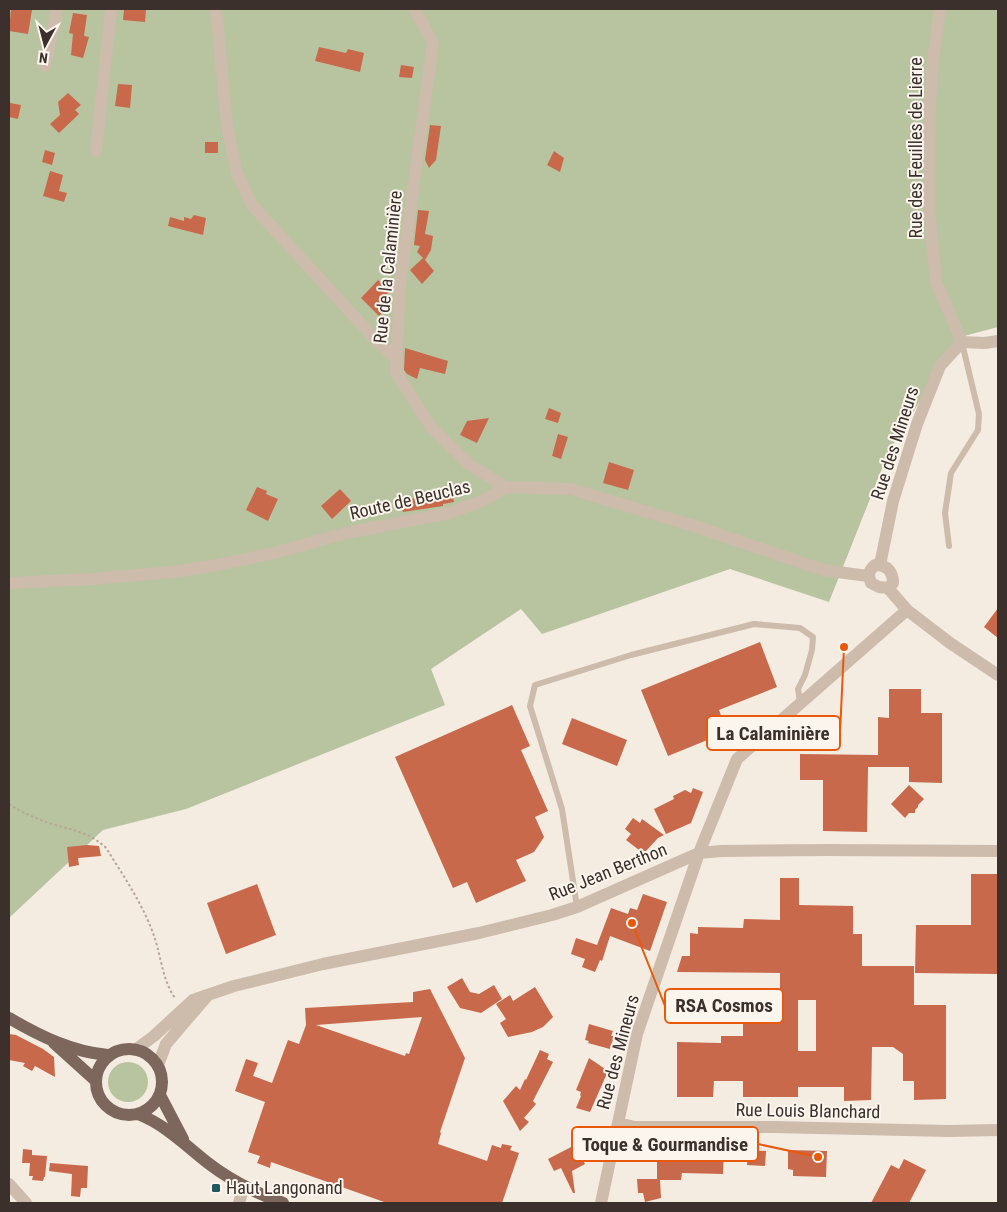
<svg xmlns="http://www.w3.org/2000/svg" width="1007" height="1212" viewBox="0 0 1007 1212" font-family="'Roboto Condensed',sans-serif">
	<rect width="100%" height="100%" fill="#f4ebe1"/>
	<!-- green -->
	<path fill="#b8c4a0" d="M9,9H998V327L960,337L889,451L829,602L730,569L542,634L521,609L431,669L445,705L186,809L103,830L9,918Z
		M108 1082a20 20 0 1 1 40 0a20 20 0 1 1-40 0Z"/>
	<!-- building -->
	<path fill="#c8694b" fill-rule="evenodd" d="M11,9L32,10L28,34L9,31Z
		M124,9H146L145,22L123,20Z
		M73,13L87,15L84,36L89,37L83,58L71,55L73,34L69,33Z
		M319,47L346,53L348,49L364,53L360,72L315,61Z
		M401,65L414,67L412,78L399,77Z
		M118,84L132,85L130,108L115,106Z
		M68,93L81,105L75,110L79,114L59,133L50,124L60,115L58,102Z
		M10,103L21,105L18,119L9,117Z
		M430,125L441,126L436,160L429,168L425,160Z
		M205,142H218V153H205Z
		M45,150L55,153L52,165L42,162Z
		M554,151L564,158L560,172L547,165Z
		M50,171L63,175L59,191L67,193L64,202L43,196Z
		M418,210L429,211L425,234L433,236L431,250L425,260L434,271L422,284L410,270L423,258L417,252L420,246L414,245Z
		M194,215L206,218L203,235L168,226L170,217L184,221V217L191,219Z
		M378,280L390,291L380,301L387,308L379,316L361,298Z
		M405,348L448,361L445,374L420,368L417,379L407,374L404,370Z
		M549,408L561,413L558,423L545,419Z
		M489,418L477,443L460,435L467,421Z
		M558,434L568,437L561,459L552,456Z
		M609,462L634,470L628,490L603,483Z
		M257,487L267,491L266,494L278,499L268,521L246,510Z
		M340,489L351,501L332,519L321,506Z
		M452,491L454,502L443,504V506L403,512L401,504L407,503L406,500Z
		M998,608V638L984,627Z
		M760,642L777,687L719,710L727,732L668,756L641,690Z
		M889,689H921V713H942V783L909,782V767H868L867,832L823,831V780H800V754L878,755V717L889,718Z
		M512,705L530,746L521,750L548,811L535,817L544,837L534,852L516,860L526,881L476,903L467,882L453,888L395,757Z
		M572,718L627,740L617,766L562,744Z
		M909,785L924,799L918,805V807L915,810V813H909L905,818L891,804Z
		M693,788L703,792L691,823L666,834L654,809L674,799L673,796L685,790L691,793Z
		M633,818L640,823L642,819L664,835L658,838L645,852L640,848L639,850L626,840L631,834L625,829Z
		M87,845L99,846L101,856L78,858L79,865L69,867L67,847Z
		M971,874H998V974L915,973L916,925H971Z
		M780,878H799V905L853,906V934H862V966H914V1005H946V1099L914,1100V1081H903V1054L893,1047H872L871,1100L844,1101V1087H798V1097H743V1081H714L713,1097H677V1042L721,1043V1036H743V999L780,1000V973L677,972L682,956H690V933L698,934V927L743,928L744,919L780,920ZM798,1000H816V1051H798Z
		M257,884L276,935L226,954L207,903Z
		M643,894L667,902L650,951L610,936L602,961L600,960L595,972L582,967L585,959L571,954L576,938L597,945L611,908L628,914L630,908L637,910Z
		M462,978L470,992L479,994L494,985L502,999L481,1013L460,1008L447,987Z
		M535,987L553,1017L543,1027L532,1032L508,1037L500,1023L506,1019L496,1004L510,995L513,1001Z
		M430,989L465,1058L440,1132L441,1133L438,1144L487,1161L492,1145L501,1148L502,1144L512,1146L510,1150L519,1153L502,1203H387L271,1162L270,1168L257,1163L260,1156L248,1152L265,1102L235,1091L246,1059L258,1063L253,1076L272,1083L288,1040L299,1044L306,1025L305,1008L413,1002V992ZM422,1017L409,1054L406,1053L405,1056L316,1025Z
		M589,1024L613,1031L611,1036H614L610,1049L588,1043L589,1041L585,1040Z
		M9,1034L16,1035L43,1049L54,1057L55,1077L35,1066L32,1071L23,1066L25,1063L9,1060Z
		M540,1050L549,1054L547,1059L553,1062L533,1101L536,1104L524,1118L529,1122L520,1131L503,1101L516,1086L520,1090L525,1079L526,1080Z
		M589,1058L608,1071L590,1112L576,1108L581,1096L580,1095L581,1092L576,1090Z
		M575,1145L585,1164L572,1171L575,1193H573L561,1168L554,1171L548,1159Z
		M23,1149L32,1150V1155L47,1156L45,1177H44L43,1181L32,1180L33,1176H29L30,1163H22Z
		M657,1149L724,1150L723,1174L682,1173L681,1180H660L661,1198L645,1202L643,1193H638L637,1179H657Z
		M748,1150L766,1151L765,1166L747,1165Z
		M788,1150L827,1151L826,1177L793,1176V1170L788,1169Z
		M904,1159L926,1170L909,1203H871L891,1165L899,1169Z
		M50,1163L88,1166L87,1188H81L80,1197L71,1196L72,1174L49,1171Z"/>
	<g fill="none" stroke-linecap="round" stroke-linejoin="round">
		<!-- path -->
		<path stroke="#b9a596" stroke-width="2" stroke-dasharray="2.5 2.5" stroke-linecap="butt" d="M9,804C21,812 35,818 49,823C70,830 90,832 106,848C123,875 142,903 153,933C161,954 162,980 175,998"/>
		<!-- service -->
		<path stroke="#cdbbac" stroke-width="6" d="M949,546L945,513L951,473L978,430L979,414L962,343
			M577,907L562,809L530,706L535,685L631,655L754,624L800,628L813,637L812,650L805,675L798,689L800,702"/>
		<!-- minor -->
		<path stroke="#cdbbac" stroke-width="12" d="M216,9L227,125L237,173L252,205L374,338L396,358
			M415,9L433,43L400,285L396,372L431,427L470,465L506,487
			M45,66L57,9
			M96,151L111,9
			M875,565C887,564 893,572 893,583L888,588L879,587L871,583C868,575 868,571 875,565Z
			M880,565L893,501L917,424L940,366L962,342L985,343L998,341
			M9,583L92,579L172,572L217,565L274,553L346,533L449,513L484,500L506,487L571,489L697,527L823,570L868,576
			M888,588L907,610L950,643L998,675
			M135,1050L154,1036L193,1000L234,986L323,964L479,933L552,915L577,907L699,853L721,851L828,850L998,851
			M158,1065L166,1044L208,995
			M618,1123L635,1127H773L949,1131L998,1130
			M9,1184L26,1203
			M239,1203L244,1186
			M601,1203L637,1034L699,853L737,759L907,610"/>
		<!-- tertiary -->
		<path stroke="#cdbbac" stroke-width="12" d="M940,9L933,58L930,104L929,207L936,282L962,342"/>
		<!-- primary -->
		<path stroke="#7d675c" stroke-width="12" d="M9,1018C40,1036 72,1052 108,1055
			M54,1043L95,1080
			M96 1082a33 33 0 1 1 66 0a33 33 0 1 1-66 0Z
			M160,1095L183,1139
			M138,1114C166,1125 185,1145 208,1163C231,1181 256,1193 283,1203"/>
	</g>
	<!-- markers -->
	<rect fill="#1f5a5e" stroke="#fbf5ee" stroke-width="2" x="211" y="1183" width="10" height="10" rx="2.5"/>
	<g text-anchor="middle" stroke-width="4" stroke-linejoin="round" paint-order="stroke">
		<!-- street labels -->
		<g font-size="18" fill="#3b302b" stroke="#fbf5ee">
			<text transform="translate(916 148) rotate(-90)" y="6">Rue des Feuilles de Lierre</text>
			<text transform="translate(388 267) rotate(-84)" y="6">Rue de la Calaminière</text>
			<text transform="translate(895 443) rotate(-72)" y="6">Rue des Mineurs</text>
			<text transform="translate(410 500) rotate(-13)" y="6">Route de Beuclas</text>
			<text transform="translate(608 872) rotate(-22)" y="6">Rue Jean Berthon</text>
			<text transform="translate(618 1052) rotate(-75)" y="6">Rue des Mineurs</text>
			<text transform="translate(808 1111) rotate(1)" y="6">Rue Louis Blanchard</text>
		</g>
		<!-- poi labels -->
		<g font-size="18" fill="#3b302b" stroke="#fbf5ee" text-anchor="start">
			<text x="226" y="1194">Haut Langonand</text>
		</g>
	</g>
	<!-- callouts -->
	<path fill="none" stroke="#e8590c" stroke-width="2" d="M844 647L840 733M632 923L665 1006M818 1157L758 1144"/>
	<g fill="#e8590c" stroke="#fbf5ee" stroke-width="2">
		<circle cx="844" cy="647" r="5"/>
		<circle cx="632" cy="923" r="5"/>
		<circle cx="818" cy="1157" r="5"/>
	</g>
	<g fill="#fbf5ee" stroke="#e8590c" stroke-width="2">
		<rect x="707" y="716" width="133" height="34" rx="5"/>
		<rect x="665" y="989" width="118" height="34" rx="5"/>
		<rect x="572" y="1127" width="186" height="34" rx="5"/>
	</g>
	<g font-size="19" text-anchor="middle" font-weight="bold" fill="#3b302b">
		<text x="773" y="740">La Calaminière</text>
		<text x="724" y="1012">RSA Cosmos</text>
		<text x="665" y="1151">Toque &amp; Gourmandise</text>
	</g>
	<!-- border -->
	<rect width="1007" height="1212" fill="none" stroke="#3b302b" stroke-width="20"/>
	<!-- north arrow -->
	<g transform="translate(45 45) rotate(187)" stroke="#fbf5ee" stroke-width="4" paint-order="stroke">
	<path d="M0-4L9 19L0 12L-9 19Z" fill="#3b302b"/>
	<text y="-8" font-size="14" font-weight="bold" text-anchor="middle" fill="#3b302b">N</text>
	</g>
</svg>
